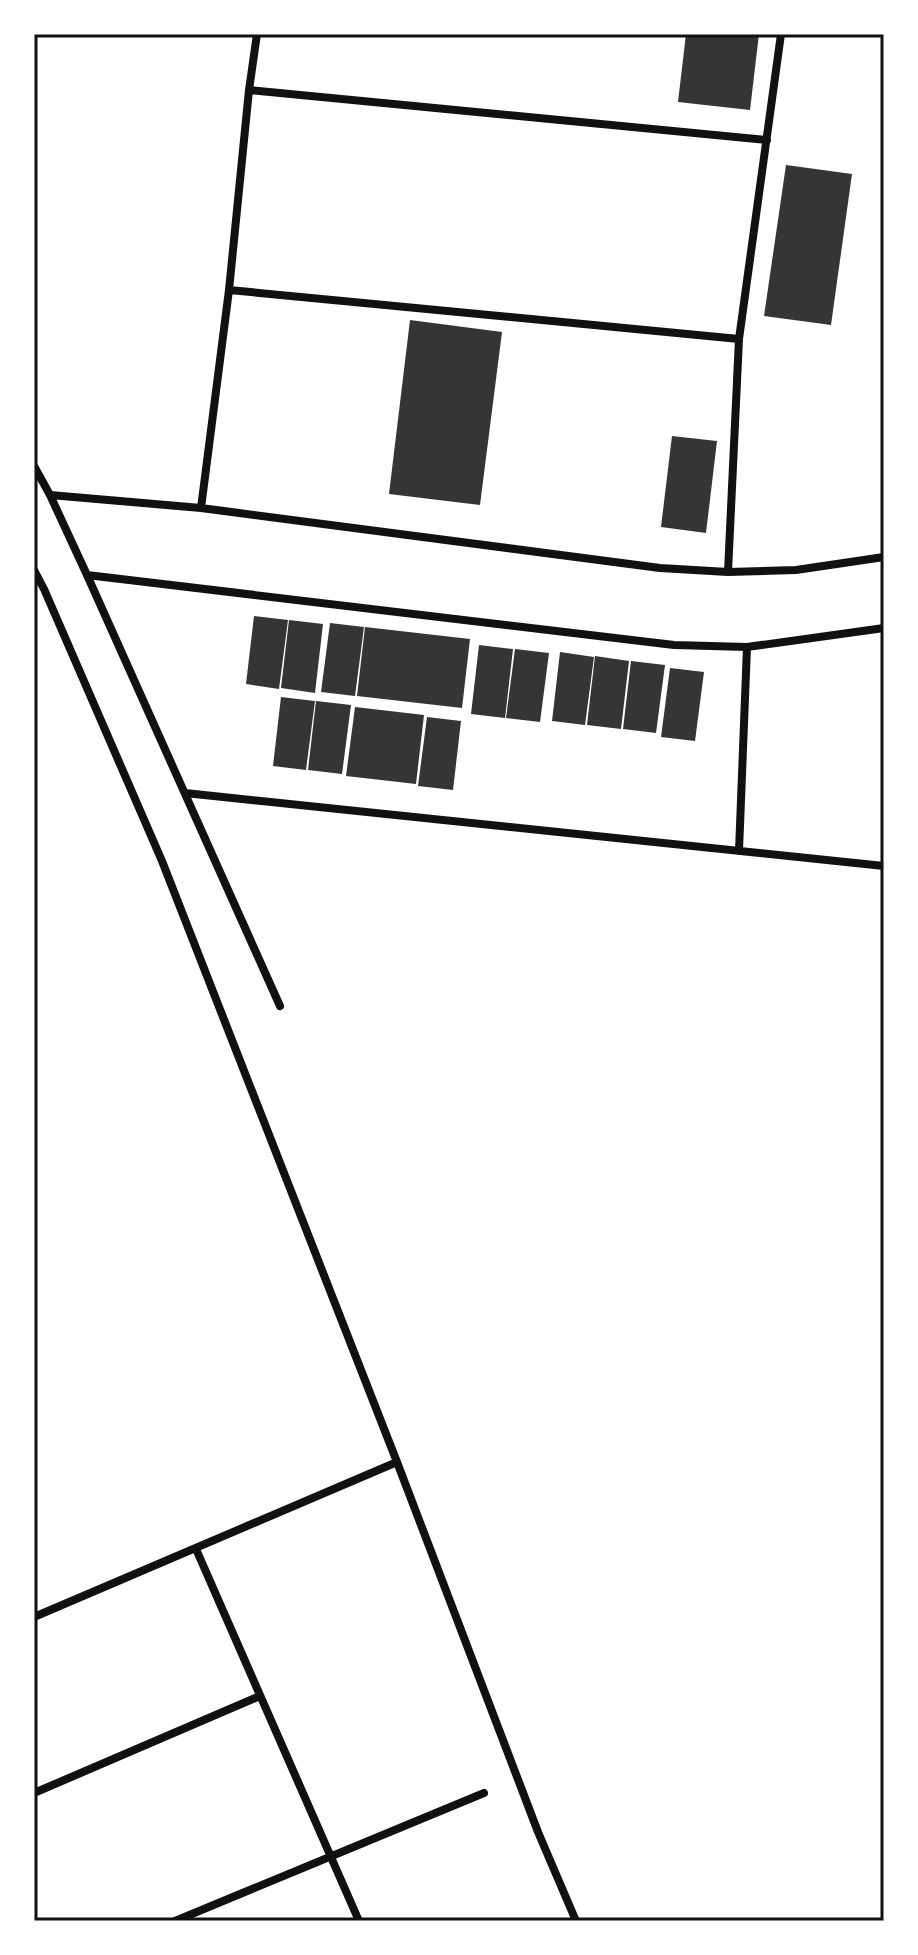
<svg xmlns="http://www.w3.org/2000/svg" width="918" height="1955" viewBox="0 0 918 1955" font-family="'Work Sans',sans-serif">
	<rect width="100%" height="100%" fill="#fff"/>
	<!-- building -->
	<path fill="#353535" d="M686,34H759L750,110L678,102Z
		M786,165L852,174L831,325L764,316Z
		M410,320L502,332L480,505L389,494Z
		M672,436L717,441L706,533L661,527Z
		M254,616L288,620L279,689L246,684Z
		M289,620L323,624L315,693L281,688Z
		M330,623L364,627L355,696L321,692Z
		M365,627L470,639L462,708L357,696Z
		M479,645L513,649L505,718L471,714Z
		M515,649L549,653L540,722L506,718Z
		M560,652L594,657L585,725L552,721Z
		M595,656L629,661L621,729L587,725Z
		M631,661L665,665L656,733L623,729Z
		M670,668L704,672L695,741L661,737Z
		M281,697L315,701L306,770L273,766Z
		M316,701L351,705L342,774L308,770Z
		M355,707L424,715L416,784L346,776Z
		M427,717L461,721L453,790L418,786Z"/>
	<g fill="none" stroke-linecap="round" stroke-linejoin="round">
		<!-- minor -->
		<path stroke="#111" stroke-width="8" d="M249,90L767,140
			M229,290L739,339
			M34,466L50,495L87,575L280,1006
			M50,495L201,508L660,568L728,572L796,570L884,557
			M201,508L229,290L249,90L257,34
			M34,570L44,589L162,861L397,1462L538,1832L576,1921
			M728,572L739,339L781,34
			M87,575L674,645L747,647L884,628
			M185,793L884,866
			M739,851L747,647
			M196,1549L359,1921
			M34,1617L397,1462
			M34,1793L260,1696
			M175,1921L484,1793"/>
	</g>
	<!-- border -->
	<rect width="918" height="1955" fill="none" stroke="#ffffff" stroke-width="72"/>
	<rect x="36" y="36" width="846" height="1883" fill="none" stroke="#111" stroke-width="3"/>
</svg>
